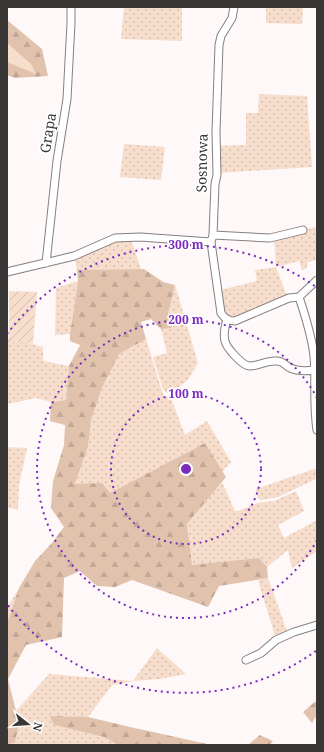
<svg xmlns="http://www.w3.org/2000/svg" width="324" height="752" viewBox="0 0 324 752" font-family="'Noto Serif',serif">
	<defs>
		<pattern id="grass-dots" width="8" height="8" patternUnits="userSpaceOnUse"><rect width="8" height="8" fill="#f7ddcc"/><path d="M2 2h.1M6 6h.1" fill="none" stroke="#d4beb0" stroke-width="1.8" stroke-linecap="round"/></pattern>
		<pattern id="forest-firs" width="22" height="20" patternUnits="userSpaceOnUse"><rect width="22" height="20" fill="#e0c2ad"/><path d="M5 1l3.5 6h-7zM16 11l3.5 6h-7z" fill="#c1a795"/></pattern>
		<pattern id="garden-furrows" width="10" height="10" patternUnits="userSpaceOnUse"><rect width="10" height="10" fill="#f7ddcc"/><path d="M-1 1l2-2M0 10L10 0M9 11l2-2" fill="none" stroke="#d4beb0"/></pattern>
	</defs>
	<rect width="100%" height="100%" fill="#fef8f8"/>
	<!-- grass -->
	<path fill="url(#grass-dots)" d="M124,7H182V41L121,39Z
		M266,7H303L302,24L266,23Z
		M259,94L307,96L312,167L218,173V146L246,145V113H258Z
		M124,144L165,147L161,180L120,177Z
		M316,227L317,238V261L316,260L308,262L306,269L302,270L299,261L276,267L287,296L234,319L226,315L223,311L220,290L257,281L255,270L276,267L274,237Z
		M131,239L141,269L77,270L74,256L111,241Z
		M78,281L70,334L55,335L56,288Z
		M175,285L198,363L188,380L170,393C166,393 165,392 163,389L153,357L167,353L161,329L172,328L168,314Z
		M146,339L164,397L170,396L185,435L207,421L231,462L222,472L205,443L110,493L75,485L88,447L91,420L102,388L119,354Z
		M7,342H26L43,347V361L69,366L66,400L51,402L36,398L7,404Z
		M7,447L27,448L19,485L18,510L7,507Z
		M317,468V478L314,480L278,497L261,500L258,498L256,489Z
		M222,482L235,511H238L257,503L274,501L296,491L304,511L278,525L284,538L317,520V551L292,568L288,550L267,567L259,558L192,566L187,524Z
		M268,578L288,634L276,639L258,580Z
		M19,588L7,623V608Z
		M157,648L186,674L160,679L133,681L112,685L88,717L51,716L54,725L104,737L119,745H9L15,741L19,723L16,711L49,674L133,681Z"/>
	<!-- forest -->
	<path fill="url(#forest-firs)" d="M7,20L42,49L48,76L15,78L7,75Z
		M141,269H144L163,282L175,285L168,314L172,328L161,329L151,319L141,322L146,339L119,354L102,388L91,420L88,447L75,484L102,483L110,493L205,443L226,477L187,524L192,565L259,558L267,567L268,578L219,586L208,607L132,580L115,587L97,586L80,571L64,578L62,637L26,645L8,679L19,723L15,742L7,745V623L19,588L35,561L52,543L64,527L51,508L53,481L64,445L65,425L50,421L51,402L66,400L69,366L80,345L70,341V334L78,281L77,270Z
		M317,700V715L312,723L303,712Z
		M50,716L88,717L130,727L212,745H119L104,737L54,725Z
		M260,735L273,741L270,745H248Z"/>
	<!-- park -->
	<path fill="#f7ddcc" d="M7,43L31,64L36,74L7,62Z"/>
	<!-- garden -->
	<path fill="url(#garden-furrows)" d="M9,291L37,292L33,344L26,342H7V337L9,338Z"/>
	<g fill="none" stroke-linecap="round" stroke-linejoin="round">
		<defs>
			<path id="minor" d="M234,7L232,18L221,36L219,45L216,132L217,175L215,184L213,235L211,242L221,313C224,318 229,321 235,321L289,298L299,297L317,280
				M213,235L270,238L303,230
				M46,263L57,161L67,99L71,23V7
				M7,272L74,256L115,238L140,237L211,242
				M299,297C305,315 312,338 314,356C316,381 313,405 317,430
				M227,319C225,326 223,334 225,341C226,347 242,366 250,366C259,366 267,360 277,361C283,361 285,365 290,368C297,371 307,371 315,370
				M246,660L261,653L276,640L294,632L317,625"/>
		</defs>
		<!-- minor casing -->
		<use href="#minor" stroke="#867f7f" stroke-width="9"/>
		<!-- minor -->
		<use href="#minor" stroke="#fff" stroke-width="7"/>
	</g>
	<!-- distance rings -->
	<g fill="none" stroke="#7b2cbf" stroke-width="2" stroke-dasharray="2 4">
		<circle cx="186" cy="469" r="75"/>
		<path d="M317 540A149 149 0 1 1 317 398"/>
		<path d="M316 651A224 224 0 0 1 7 604M7 334A224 224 0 0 1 316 287"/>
	</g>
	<g text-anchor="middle" stroke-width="3.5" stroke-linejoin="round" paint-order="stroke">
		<!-- street labels -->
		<g font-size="14" fill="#393636" stroke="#fff">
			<text transform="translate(48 133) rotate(-81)" y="5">Grapa</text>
			<text transform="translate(202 163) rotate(-89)" y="5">Sosnowa</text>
		</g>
	</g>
	<circle cx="186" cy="469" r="6" fill="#7b2cbf" stroke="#fff" stroke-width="2"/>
	<g font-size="12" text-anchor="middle" font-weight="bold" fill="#7b2cbf" stroke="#fff" stroke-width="3.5" stroke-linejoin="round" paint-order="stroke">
		<text x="186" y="249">300 m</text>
		<text x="186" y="324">200 m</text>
		<text x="186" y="398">100 m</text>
	</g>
	<!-- border -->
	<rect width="324" height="752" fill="none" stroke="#393636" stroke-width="16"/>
	<!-- north arrow -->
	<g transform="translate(28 724) rotate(107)" stroke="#ffffff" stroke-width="3" paint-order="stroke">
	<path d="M0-3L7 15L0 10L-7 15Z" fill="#393636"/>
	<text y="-6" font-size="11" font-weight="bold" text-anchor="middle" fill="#393636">N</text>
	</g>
</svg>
